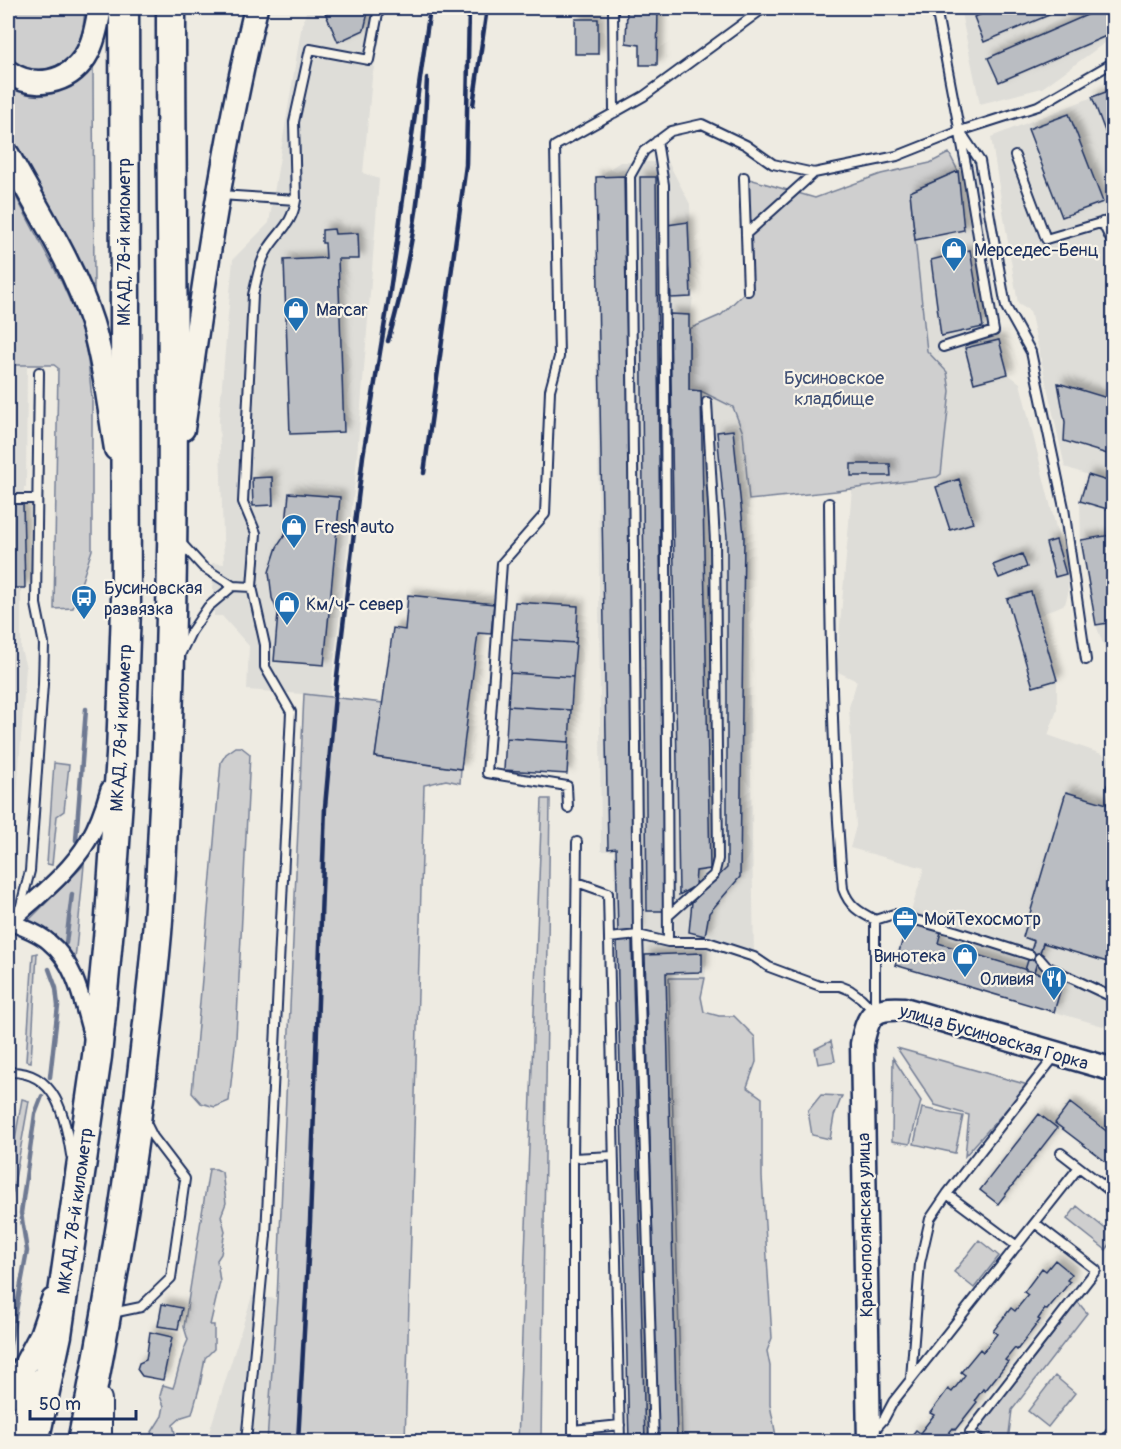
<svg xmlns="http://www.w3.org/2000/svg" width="1121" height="1449" viewBox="0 0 1121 1449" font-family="Pangolin,sans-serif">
	<defs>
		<filter id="shadow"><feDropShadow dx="5.5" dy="-5.5" stdDeviation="3" flood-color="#0004"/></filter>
	</defs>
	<rect width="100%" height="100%" fill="#eeebe2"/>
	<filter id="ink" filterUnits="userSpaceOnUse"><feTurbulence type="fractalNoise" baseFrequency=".0167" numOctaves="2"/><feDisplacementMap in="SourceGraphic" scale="12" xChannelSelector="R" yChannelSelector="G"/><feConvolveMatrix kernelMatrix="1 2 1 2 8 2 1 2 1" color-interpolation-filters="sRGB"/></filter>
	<g filter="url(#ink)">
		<!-- built -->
		<path fill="#deddd8" d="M307,8H385L372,78L363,173L379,179L376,219L355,481L330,696L247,690L249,646L222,616H214L212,563L224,564L219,419L233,259L269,223L301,30Z
			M960,8H1113V37L1042,88L980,104Z
			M1113,89V656L1107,654L1096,625L1081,540L1080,501L1088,475L1065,467L1030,311L1018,304L991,137Z
			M620,162H668L690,204L693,296L689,329V390L701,391L733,407L743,433L749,500L747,535L754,957L709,942L705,978H669L682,1441H627L614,851H601L596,178Z
			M976,169L999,340L1008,374L1020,383L1068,576V594L1065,604L1038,616L1057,680V710L1048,735L1113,758V1029L895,965L924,868L850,848L856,826L849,707L857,681L836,671L852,489L937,477L941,473L947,372L927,351L910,192L958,171Z
			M8,365H27L26,487H24L23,504L25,588H21V650L26,667L11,880H8Z
			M252,1296L277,1299L267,1441L206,1442Z"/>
		<!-- green -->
		<path fill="#cfcfcf" stroke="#757f96" stroke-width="1.5" d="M8,8H85C84,17 84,27 81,36C72,70 33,80 8,57Z
			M93,69L94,292L91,293L73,250L8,131V86C42,106 65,92 93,69Z
			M949,153L958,171L910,192L927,351L947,372L950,391L941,474L937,477L836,491L749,500L743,433L733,407L701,391L689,390V329L721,315L744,293L739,176L815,198L881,174L930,163Z
			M8,182L61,281L81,326L88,361L92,399V550L73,608L54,609L58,368L54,365H8Z
			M304,694L383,703L375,757L461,769L460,783L446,780L424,785L405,1441L267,1442L277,1299Z
			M236,747H241L250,754L236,1038L229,1101L215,1107L201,1103L192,1093L221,762L226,754Z
			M54,763L69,765L64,811L57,816L52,865L47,864Z
			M542,799H550L541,1441L518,1442Z
			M84,865L75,960L51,934L28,921Z
			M37,953L31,1062L26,1061L33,954Z
			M669,978H705L701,997L704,1012L719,1016H734L755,1037L756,1062L747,1087L762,1098V1177L772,1338L767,1351L770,1366V1405L777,1441H682Z
			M831,1041L835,1061L818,1064L815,1049Z
			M897,1048L1028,1085L965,1156L969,1115L935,1105Z
			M893,1058L921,1101L910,1144L892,1141Z
			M821,1095L842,1096L834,1116L830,1139L812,1135L808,1111Z
			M22,1099L29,1101L8,1218V1179Z
			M922,1108L963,1116L955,1153L914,1144Z
			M209,1169H216L222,1172L226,1203L221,1216L225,1231L221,1254L217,1260L220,1282L210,1325H214V1349L205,1358L200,1385L192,1414L182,1417L173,1425L177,1441H150V1435L162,1416L164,1406L160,1396L163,1385L173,1388C179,1371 180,1356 188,1340L184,1327Z
			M1077,1206L1113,1235V1240L1106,1250L1067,1219Z
			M979,1240L999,1256L974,1288L954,1272Z
			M1077,1301L1087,1313L1012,1410L1008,1441H992L977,1429Z
			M1055,1376L1075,1393L1048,1427L1028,1411Z"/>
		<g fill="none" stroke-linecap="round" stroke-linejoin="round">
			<!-- stream -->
			<path stroke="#6e7992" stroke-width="4.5" d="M76,840L86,709
				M66,943L72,894
				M49,969L56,988L58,1006L50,1077
				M8,1355L27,1251L21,1213L35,1114L42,1096"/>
		</g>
		<!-- building -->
		<path fill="#babdc2" stroke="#1b2f5e" stroke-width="1.5" filter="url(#shadow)" d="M323,8H369L364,30L338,42Z
			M627,8H658L657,65H640V45L626,43Z
			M998,8H1066L984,42L974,17Z
			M1103,8L1113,33L999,82L988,58Z
			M575,19H598V54H575Z
			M1114,89V155L1092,97Z
			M1069,114L1103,202L1062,217L1028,129Z
			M958,171L964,230L915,240L910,192Z
			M624,176L637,931L618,932L616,848L608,849L596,177Z
			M640,177H656L664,911H647Z
			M688,222L691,297L671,298L667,225Z
			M334,229L335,234L358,233L359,259H338L344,432L290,434L284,260L326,258L325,243H322V230Z
			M970,250L983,327L941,336L931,260Z
			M670,314L689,315V390L701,391L710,869L696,871L695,886L679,895Z
			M999,340L1008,374L974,383L965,348Z
			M1058,383L1114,400V456L1064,441L1065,422Z
			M733,430L744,535L740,877L709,913L705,936L689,932L692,902L727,868V537L717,432Z
			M851,464H890L891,476H851Z
			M1088,475L1114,483V511L1080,501Z
			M272,477L273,505L253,506L252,478Z
			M959,479L973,523L950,530L936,487Z
			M289,493L340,497L324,665L274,661L278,613L272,598L269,572L277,547L285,535Z
			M8,504H23L25,588H8Z
			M1111,535L1114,549V622L1096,625L1081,540Z
			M1056,540L1066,574L1055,577L1046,543Z
			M1022,554L1027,567L999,578L993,565Z
			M1031,592L1057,680L1033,687L1007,599Z
			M408,595L494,604L491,634L478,633L461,769L375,757L393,628L405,630Z
			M515,602L578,606L576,643L512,639Z
			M512,639L576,643L573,677L510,673Z
			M510,673L573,677L571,710L508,706Z
			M508,706L571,710L569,742L506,738Z
			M506,738L569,742L567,774L504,770Z
			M1066,792L1114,806V964L1043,943L1034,972L1025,970L1034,941L1023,937Z
			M908,922L941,932L938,943L1063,981L1054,1012L895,965Z
			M617,941H632L645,1442H629Z
			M702,953V972L666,973L677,1442H658L645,955Z
			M1070,1103L1114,1137V1168L1055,1123Z
			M1039,1114L1057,1128L998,1204L980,1190Z
			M1055,1260L1072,1274L1067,1280L1070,1282L1047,1310L1045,1309L1038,1319L1040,1320L1017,1350L1015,1348L1005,1360L1008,1362L985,1391L983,1389L975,1400L977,1402L955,1430L953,1428L943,1440L945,1442H920L912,1435L916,1430L920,1433L934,1415L930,1413L948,1389L952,1392L965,1375L961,1372L980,1349L983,1352L997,1334L993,1331L1011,1308L1015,1311L1028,1295L1024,1292L1042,1268L1046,1271Z
			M162,1304L182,1308L178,1329L158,1326Z
			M150,1332L172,1337L163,1380L142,1376L137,1369L139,1363L146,1360Z"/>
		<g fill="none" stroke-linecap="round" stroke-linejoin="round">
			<defs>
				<path id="lane" d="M613,8L614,113
					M936,8L967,170L994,331L943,347
					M960,131L980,161L1006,307L1031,352L1064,508L1086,660
					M657,141L664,185L668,942
					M1015,156L1046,239L1114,219
					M744,177L748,291
					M220,195L296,200
					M1102,222L1114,246
					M746,234L814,173
					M8,499H37
					M829,503C830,632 832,761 843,889C849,906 859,912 875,920V1011
					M182,544L203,567L233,586L252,587
					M180,655L191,632L208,607L233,586
					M1112,787L1114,788
					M568,808L567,786L487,773L502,563L545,514L550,390L559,357L555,146L644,96L764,8
					M577,882L608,893L620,1442
					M20,909L30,871L43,684L44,644L36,604L39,372
					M668,916L714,875L718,859L715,541L707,402
					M875,920L894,914L955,931L1030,955
					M609,938L638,935L668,942H708L754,957L769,967L820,986H840L850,990L861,998L874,1011
					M1039,958L1046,966L1114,998
					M8,1072C56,1070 65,1116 71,1155
					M1061,1153L1114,1194
					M573,1158L613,1156
					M947,1194L1055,1056
					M112,1313L141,1307L171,1278L185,1179L153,1137L146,1123
					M911,1378L920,1263L930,1219L947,1194L1017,1246
					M875,1429L884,1419L893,1402L1079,1167
					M573,1430L620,1425
					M246,1442L266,1235L291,712L265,667V645L252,587L256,533L243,502L253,295C257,279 259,263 268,249C280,230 292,225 296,200L294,122L310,49L369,60L379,8
					M573,1442V1158L577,842
					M654,1442L638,935L630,176L644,151L671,131L702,124L746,145L773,164L814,173L897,156L960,131L1038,106L1114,62
					M982,1442L970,1432L1096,1270L1035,1223
					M1104,1442L1114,1428"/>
				<path id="street" d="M8,920C21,928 37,931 49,942C77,965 82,1003 92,1036
					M10,922C37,897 69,873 88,841C98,824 104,807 109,789"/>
				<path id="secondary" d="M8,72C34,90 68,83 85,57C94,43 97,24 100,8
					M8,155C37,209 73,263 92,323C104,363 109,407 116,449
					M183,429C203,288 223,146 256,8
					M8,1397L41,1335L53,1300
					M869,1442L862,1044C868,1015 872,1007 904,1009L1114,1070"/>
				<path id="primary" d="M15,1442L38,1383
					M98,1442V1400"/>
				<path id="highway" d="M34,1442L57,1335L97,1056L110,917L121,755L126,608L124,8
					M82,1442C116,1274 142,1104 157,933C161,886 162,837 165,789C178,529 171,268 171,8"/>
			</defs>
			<!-- lane casing -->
			<use href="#lane" stroke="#1b2f5e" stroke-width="12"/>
			<!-- street casing -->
			<use href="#street" stroke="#1b2f5e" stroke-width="20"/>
			<!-- secondary casing -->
			<use href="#secondary" stroke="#1b2f5e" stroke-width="27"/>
			<!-- primary casing -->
			<use href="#primary" stroke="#1b2f5e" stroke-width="30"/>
			<!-- highway casing -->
			<use href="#highway" stroke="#1b2f5e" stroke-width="33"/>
			<!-- lane -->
			<use href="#lane" stroke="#f7f3e8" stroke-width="8"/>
			<!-- street -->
			<use href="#street" stroke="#f7f3e8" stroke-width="15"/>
			<!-- secondary -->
			<use href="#secondary" stroke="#f7f3e8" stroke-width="22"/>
			<!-- primary -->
			<use href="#primary" stroke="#f7f3e8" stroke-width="26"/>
			<!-- highway -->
			<use href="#highway" stroke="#f7f3e8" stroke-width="28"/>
			<!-- rail -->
			<path stroke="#1b2f5e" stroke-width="4.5" d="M473,105L487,8
				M388,341C414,254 424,168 427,78
				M424,473L466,165L469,8
				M298,1442L310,1222L325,807L336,685L363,456L390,291L430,8"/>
		</g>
	</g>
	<!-- icons -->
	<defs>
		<symbol id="shop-pin" viewBox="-11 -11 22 30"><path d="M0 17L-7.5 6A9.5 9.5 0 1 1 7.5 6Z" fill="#1f6fb2" stroke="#f7f3e8"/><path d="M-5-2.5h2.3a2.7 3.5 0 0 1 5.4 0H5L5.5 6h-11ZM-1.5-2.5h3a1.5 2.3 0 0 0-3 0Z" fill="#fff"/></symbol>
		<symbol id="bus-pin" viewBox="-11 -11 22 30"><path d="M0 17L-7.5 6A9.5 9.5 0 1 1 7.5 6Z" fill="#1f6fb2" stroke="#f7f3e8"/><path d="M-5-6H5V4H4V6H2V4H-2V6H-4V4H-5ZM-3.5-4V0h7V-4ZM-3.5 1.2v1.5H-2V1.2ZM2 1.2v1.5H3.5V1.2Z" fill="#fff"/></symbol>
		<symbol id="office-pin" viewBox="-11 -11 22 30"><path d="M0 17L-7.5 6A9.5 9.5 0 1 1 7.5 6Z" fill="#1f6fb2" stroke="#f7f3e8"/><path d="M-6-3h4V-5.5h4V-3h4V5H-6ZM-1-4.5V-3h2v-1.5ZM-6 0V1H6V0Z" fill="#fff"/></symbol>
		<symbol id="restaurant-pin" viewBox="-11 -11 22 30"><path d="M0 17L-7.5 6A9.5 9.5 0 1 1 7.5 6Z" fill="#1f6fb2" stroke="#f7f3e8"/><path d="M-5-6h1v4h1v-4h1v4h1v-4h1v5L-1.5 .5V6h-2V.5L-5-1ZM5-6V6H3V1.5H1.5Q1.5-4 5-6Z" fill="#fff"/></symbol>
	</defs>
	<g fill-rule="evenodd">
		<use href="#shop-pin" x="939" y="235" width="30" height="40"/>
		<use href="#shop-pin" x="281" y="295" width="30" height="40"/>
		<use href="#shop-pin" x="279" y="512" width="30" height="40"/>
		<use href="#bus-pin" x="69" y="583" width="30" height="40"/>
		<use href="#shop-pin" x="272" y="589" width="30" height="40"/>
		<use href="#office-pin" x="890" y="904" width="30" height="40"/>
		<use href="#shop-pin" x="950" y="941" width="30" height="40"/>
		<use href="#restaurant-pin" x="1039" y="964" width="30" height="40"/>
	</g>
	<g text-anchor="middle" stroke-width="4.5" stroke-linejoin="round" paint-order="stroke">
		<!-- street labels -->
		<g font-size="18" fill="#1b2f5e" stroke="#f7f3e8">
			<text transform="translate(124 242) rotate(-90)" y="6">МКАД, 78-й километр</text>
			<text transform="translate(121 728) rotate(-87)" y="6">МКАД, 78-й километр</text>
			<text transform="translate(994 1037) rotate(16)" y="6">улица Бусиновская Горка</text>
			<text transform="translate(75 1211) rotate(-82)" y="6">МКАД, 78-й километр</text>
			<text transform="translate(865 1225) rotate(-91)" y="6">Краснополянская улица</text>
		</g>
		<!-- poi labels -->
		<g font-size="18" fill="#1b2f5e" stroke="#f7f3e8" text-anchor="start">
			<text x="974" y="256">Мерседес-Бенц</text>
			<text x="316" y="316">Marcar</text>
			<text x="314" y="533">Fresh auto</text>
			<text x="104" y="594">Бусиновская<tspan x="104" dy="21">развязка</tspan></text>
			<text x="306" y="610">Км/ч - север</text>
			<text x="924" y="925">МойТехосмотр</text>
			<text x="946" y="962" text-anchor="end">Винотека</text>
			<text x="1034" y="985" text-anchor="end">Оливия</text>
		</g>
		<!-- park labels -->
		<g font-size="18" fill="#3f4f75" stroke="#f7f3e8">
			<text x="834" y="384">Бусиновское<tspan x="834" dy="21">кладбище</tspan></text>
		</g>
	</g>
	<!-- margin -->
	<rect width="1121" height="1449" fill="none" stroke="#f7f3e8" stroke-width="30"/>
	<rect x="15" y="15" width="1091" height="1419" fill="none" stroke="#1b2f5e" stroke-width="2" filter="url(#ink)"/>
	<!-- scale -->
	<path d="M30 1410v9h106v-9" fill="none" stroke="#1b2f5e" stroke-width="3"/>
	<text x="39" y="1410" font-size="18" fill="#1b2f5e" stroke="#f7f3e8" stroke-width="4.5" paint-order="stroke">50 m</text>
</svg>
